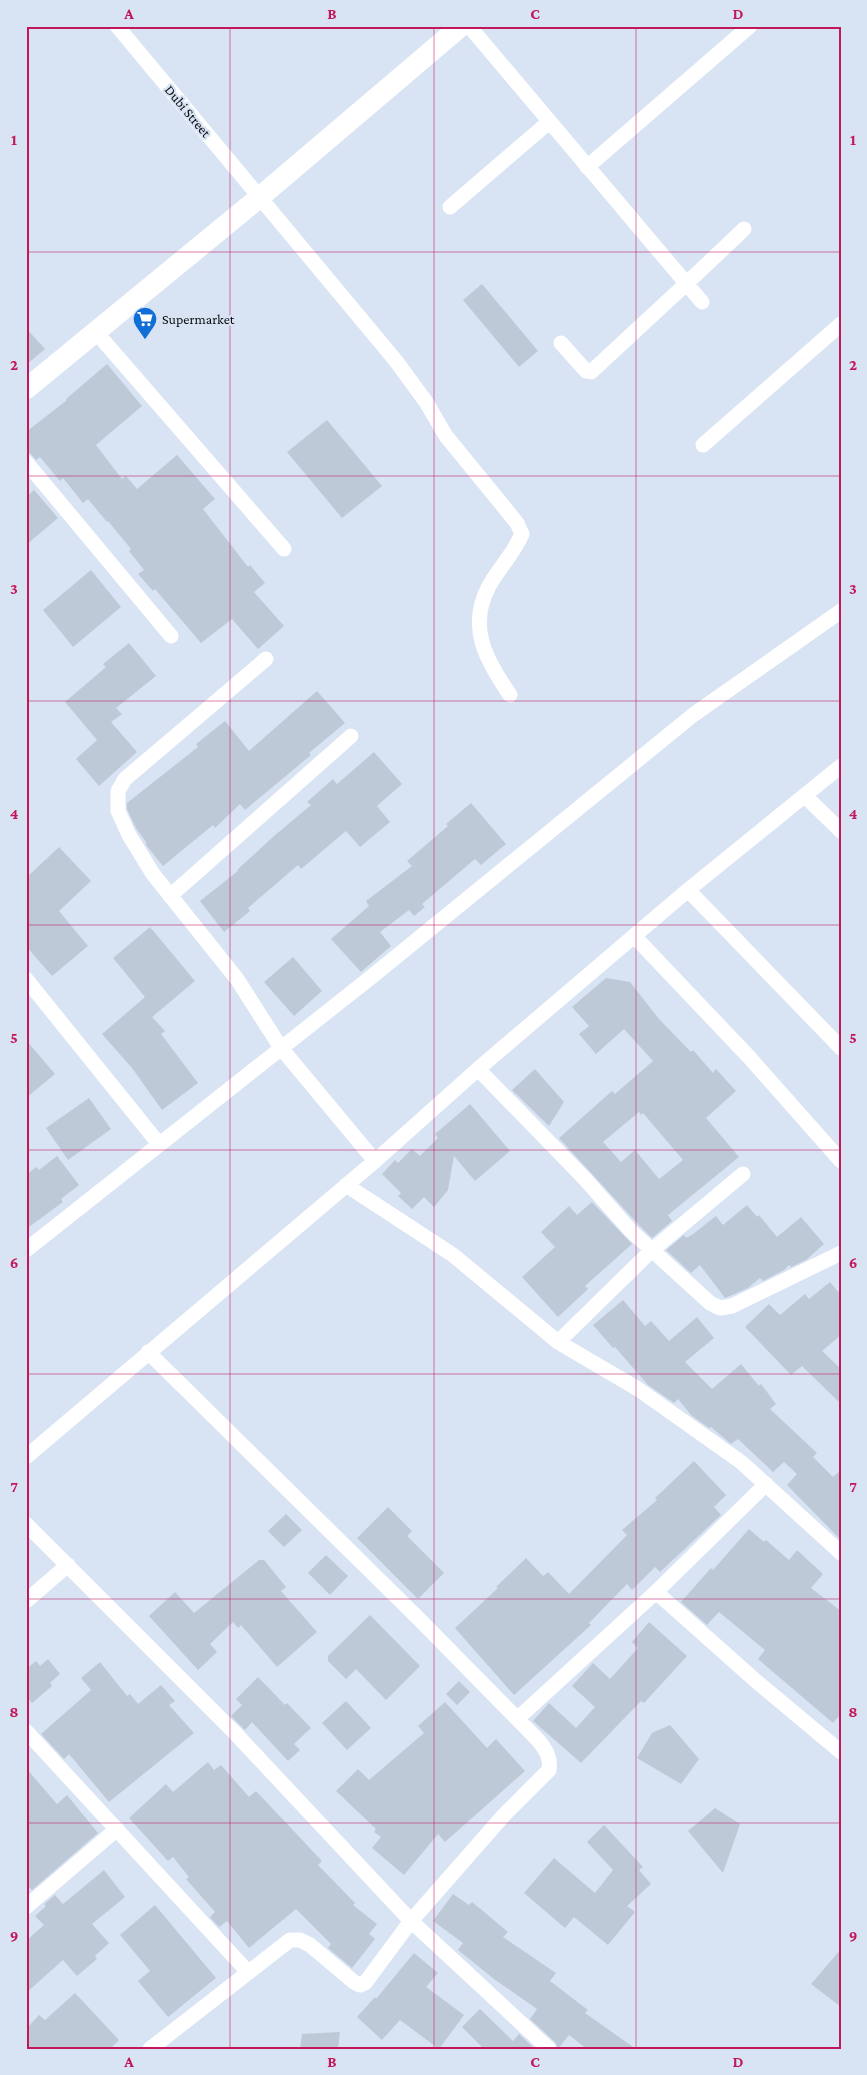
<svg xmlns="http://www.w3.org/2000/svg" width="867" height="2075" viewBox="0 0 867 2075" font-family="'Crimson Pro',serif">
	<rect width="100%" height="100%" fill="#d8e3f3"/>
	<!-- building -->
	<path fill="#bec9d8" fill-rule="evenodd" d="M482,284L538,351L519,367L463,300Z
		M26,328L45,349L26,365Z
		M107,364L142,406L96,445L122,479L126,476L137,489L177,455L215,499L203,509L248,567L250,565L265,583L254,592L284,626L258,649L232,619L201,643L155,589L153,591L138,574L144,570L129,551L131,549L108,521L107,522L88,499L83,503L63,478L60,481L40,457L36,460L30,453H26V432L67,400L66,399Z
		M327,420L382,486L342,518L287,452Z
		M34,490L58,518L26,545V497Z
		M91,570L121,607L73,647L43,610Z
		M129,643L156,676L116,708L122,714L111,722L137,752L99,786L76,759L97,740L65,702L106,667L103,664Z
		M317,691L345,723L309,753L311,755L245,810L240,804L215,828L213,825L163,866L146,845V842L136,828L127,809V803L198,747L196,744L225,721L249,751Z
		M374,752L402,784L377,806L390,822L360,847L346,831L301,869L298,865L248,908L250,911L224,932L200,901L238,871L237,870L274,836L311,805L307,802L333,779L337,784Z
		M471,803L506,844L481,865L475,859L422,904L425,907L414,916L409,910L380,932L391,946L361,972L331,939L369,906L366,901L412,866L407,861L448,826L446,824Z
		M59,847L91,881L59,911L88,946L52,976L26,946V878Z
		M150,927L195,981L152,1017L165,1031L161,1034L198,1083L162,1110L132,1068L102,1034L145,997L113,958Z
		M293,957L322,991L294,1016L264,982Z
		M606,978L630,982L659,1019L691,1052L693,1050L713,1073L716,1069L736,1091L706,1118L739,1157L668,1215L672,1221L652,1238L638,1224L559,1138L612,1091L615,1094L653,1061L624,1029L596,1054L579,1034L589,1026L572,1007ZM639,1112L641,1115L643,1113L683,1160L659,1179L635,1150L621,1162L603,1142Z
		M26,1040L55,1074L26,1098Z
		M535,1069L564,1102L549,1126L512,1090Z
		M89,1098L111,1129L68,1160L46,1128Z
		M470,1104L510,1151L475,1181L454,1156L448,1190L434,1207L424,1197L412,1209L398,1196L401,1193L382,1174L395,1160L398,1163L412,1149L420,1156L438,1138L435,1134Z
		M57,1156L79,1185L61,1199L63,1202L26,1229V1175L36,1167L39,1170Z
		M592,1202L632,1244L585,1286L588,1289L558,1317L522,1277L555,1247L541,1232L569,1206L577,1215Z
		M747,1205L757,1217L759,1215L777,1237L801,1217L824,1244L806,1260L791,1267L789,1265L784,1270L763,1281L760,1278L748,1288L725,1298L700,1265L691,1273L666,1250L684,1235L686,1238L693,1234L716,1216L723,1225Z
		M830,1282L841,1295V1335L822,1351L841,1369V1404L802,1366L791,1375L745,1327L769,1304L780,1315L805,1294L809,1299Z
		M623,1300L645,1326L651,1321L669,1341L697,1317L714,1338L685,1362L712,1389L741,1364L759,1386L761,1384L776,1404L770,1409L817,1453L813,1457L833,1477L841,1470V1540L787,1485L797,1474L784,1462L773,1472L738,1439L731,1444L711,1427L709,1428L691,1415L678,1399L674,1403L648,1385L615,1347L613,1348L593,1325Z
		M694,1461L726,1495L714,1507L721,1515L660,1572L655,1567L632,1590L627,1584L589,1623L591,1625L514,1695L455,1628L498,1588L496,1587L526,1558L543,1576L548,1572L569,1594L627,1535L622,1530L657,1500L655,1498Z
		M388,1507L412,1531L407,1536L444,1573L418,1599L357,1538Z
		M286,1514L302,1530L284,1547L268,1531Z
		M749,1529L764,1542L766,1540L789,1560L797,1550L823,1574L811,1588L841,1611V1714L833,1723L758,1659L765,1650L719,1612L707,1625L681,1602L711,1568L713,1570Z
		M326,1555L348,1576L330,1595L308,1573Z
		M259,1560H264L286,1587L281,1591L317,1632L277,1667L241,1625L238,1628L233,1622L210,1644L217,1652L198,1670L149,1616L175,1592L194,1613Z
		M370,1615L420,1666L386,1700L356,1669L346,1679L328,1661V1656Z
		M649,1622L687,1656L644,1703L641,1701L581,1763L533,1721L549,1703L576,1728L595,1707L572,1686L593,1663L610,1679L638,1648L632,1642Z
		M48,1659L60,1674L50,1683L52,1686L32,1703L26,1696V1669L36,1661L40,1666Z
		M100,1662L127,1696L130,1694L138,1704L161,1685L175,1701L169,1705L194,1733L109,1802L69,1754L64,1759L41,1734L91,1690L81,1678Z
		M258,1677L285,1705L287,1703L311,1728L294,1744L300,1750L288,1761L252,1722L245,1730L231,1716L242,1705L236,1699Z
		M459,1681L470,1692L457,1705L446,1694Z
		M346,1701L371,1728L347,1750L322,1723Z
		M445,1702L487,1748L496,1739L525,1771L445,1842L438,1834L404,1875L372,1848L381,1837L374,1832L376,1829L336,1791L358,1769L369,1780L424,1733L418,1726Z
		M670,1725L699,1759L681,1784L637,1758L652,1733Z
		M208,1762L214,1770L221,1765L249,1797L256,1791L322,1861L318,1865L355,1903L353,1905L377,1924L369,1934L375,1939L352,1968L328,1948L331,1944L296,1909L249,1948L227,1921L219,1927L210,1917L215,1912L186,1879L189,1877L173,1857L168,1861L129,1818L166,1784L173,1792Z
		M26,1768L57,1804L67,1795L98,1833L32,1890L26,1884Z
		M715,1808L740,1824L723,1873L688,1831Z
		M604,1825L643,1867L639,1870L651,1884L627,1906L635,1912L608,1945L574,1917L565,1928L524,1893L554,1858L595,1893L613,1870L587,1842Z
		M104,1870L125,1897L92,1924L109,1943L95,1956L97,1959L77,1976L63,1960L26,1993V1941L44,1925L35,1916L46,1906L44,1904L55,1895L63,1904Z
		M453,1894L469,1905L472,1902L483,1911L508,1932L503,1937L556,1973L550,1981L588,2010L585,2013L636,2049H587L569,2035L558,2049L555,2042L530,2019L537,2009L494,1979L458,1950L463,1943L433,1921Z
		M155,1905L216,1978L168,2017L138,1981L150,1971L120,1935Z
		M841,1949V2007L811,1984Z
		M414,1953L438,1973L426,1987L464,2015L439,2049L400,2020L382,2040L357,2017L375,1997L376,1999Z
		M75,1993L119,2040L110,2049H26V2029L39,2015L45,2020Z
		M480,2009L513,2041L519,2034L535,2049H484L462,2027Z
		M340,2032L338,2049H300L302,2034Z"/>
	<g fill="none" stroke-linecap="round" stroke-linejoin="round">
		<!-- street -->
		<path stroke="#fff" stroke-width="15" d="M117,26L396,361L426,402L446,436L517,523L522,534C514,553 499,568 489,586C467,627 486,660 510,695
			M469,26L702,302
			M587,167L750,26
			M450,207L549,122
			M95,331L284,549
			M561,343L586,371L591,372L686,284L744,229
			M703,445L841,324
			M26,462L171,636
			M266,659L125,779L118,791V811L129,835L153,874L237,979L281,1048L375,1161
			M805,796L841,831
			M688,890L841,1048
			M170,896L351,736
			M634,936L749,1057L841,1161
			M26,979L159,1144
			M478,1069L585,1179L631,1231L710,1303L720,1308L732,1306L841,1253
			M346,1185L453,1255L558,1342L638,1389L741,1462L841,1553
			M26,1250L370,978L693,715L841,611
			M558,1342L651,1251L743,1174
			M148,1352L419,1619L538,1740C546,1750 551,1757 549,1770L504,1815L411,1921L365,1983L360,1985L354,1982L310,1945L300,1940H290L150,2049
			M26,1457L375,1161L478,1069L688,890L841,766
			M26,1524L235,1733L411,1921L549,2049
			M656,1592L756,1681L841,1752
			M26,1601L68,1565
			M517,1719L656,1592L766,1484
			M26,1731L248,1972
			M26,1907L117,1829"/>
		<!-- secondary -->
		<path stroke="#fff" stroke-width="21" d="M26,389L260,197L461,26"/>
	</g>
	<!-- grid -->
	<path fill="none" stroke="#c2185b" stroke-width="1" stroke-opacity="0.55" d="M230,26V2049M434,26V2049M636,26V2049M26,252H841M26,476H841M26,701H841M26,925H841M26,1150H841M26,1374H841M26,1599H841M26,1823H841"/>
	<!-- icons -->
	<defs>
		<symbol id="supermarket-pin" viewBox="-11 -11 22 30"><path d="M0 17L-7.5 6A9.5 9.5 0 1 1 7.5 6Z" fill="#106ed7" stroke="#d8e3f3"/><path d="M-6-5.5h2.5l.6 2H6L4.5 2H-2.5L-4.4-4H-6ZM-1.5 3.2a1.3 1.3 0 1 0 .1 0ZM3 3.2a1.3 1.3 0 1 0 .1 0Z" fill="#fff"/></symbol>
	</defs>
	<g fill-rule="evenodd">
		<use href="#supermarket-pin" x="131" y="305" width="28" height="38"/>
	</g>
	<g text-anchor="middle" stroke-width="4.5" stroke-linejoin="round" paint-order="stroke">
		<!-- street labels -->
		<g font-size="14" fill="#0a0e13" stroke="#d8e3f3">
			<text transform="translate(188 111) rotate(50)" y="5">Dubi Street</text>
		</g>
		<!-- poi labels -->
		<g font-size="14" fill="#0a0e13" stroke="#d8e3f3" text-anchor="start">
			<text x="162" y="324">Supermarket</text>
		</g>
	</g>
	<!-- border -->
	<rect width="867" height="2075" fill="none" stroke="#d8e3f3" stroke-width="55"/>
	<rect x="28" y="28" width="812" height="2020" fill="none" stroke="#c2185b" stroke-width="2"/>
	<g font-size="16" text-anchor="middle" font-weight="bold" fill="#c2185b">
		<text x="129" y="19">A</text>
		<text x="332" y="19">B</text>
		<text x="535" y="19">C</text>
		<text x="738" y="19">D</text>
		<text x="14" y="145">1</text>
		<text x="853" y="145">1</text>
		<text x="14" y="370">2</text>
		<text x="853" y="370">2</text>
		<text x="14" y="594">3</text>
		<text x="853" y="594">3</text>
		<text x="14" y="819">4</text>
		<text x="853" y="819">4</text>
		<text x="14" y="1043">5</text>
		<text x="853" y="1043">5</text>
		<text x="14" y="1268">6</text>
		<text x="853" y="1268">6</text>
		<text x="14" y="1492">7</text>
		<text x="853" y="1492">7</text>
		<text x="14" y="1717">8</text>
		<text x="853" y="1717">8</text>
		<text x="14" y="1941">9</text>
		<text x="853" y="1941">9</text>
		<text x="129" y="2067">A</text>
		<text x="332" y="2067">B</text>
		<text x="535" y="2067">C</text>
		<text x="738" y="2067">D</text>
	</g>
</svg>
